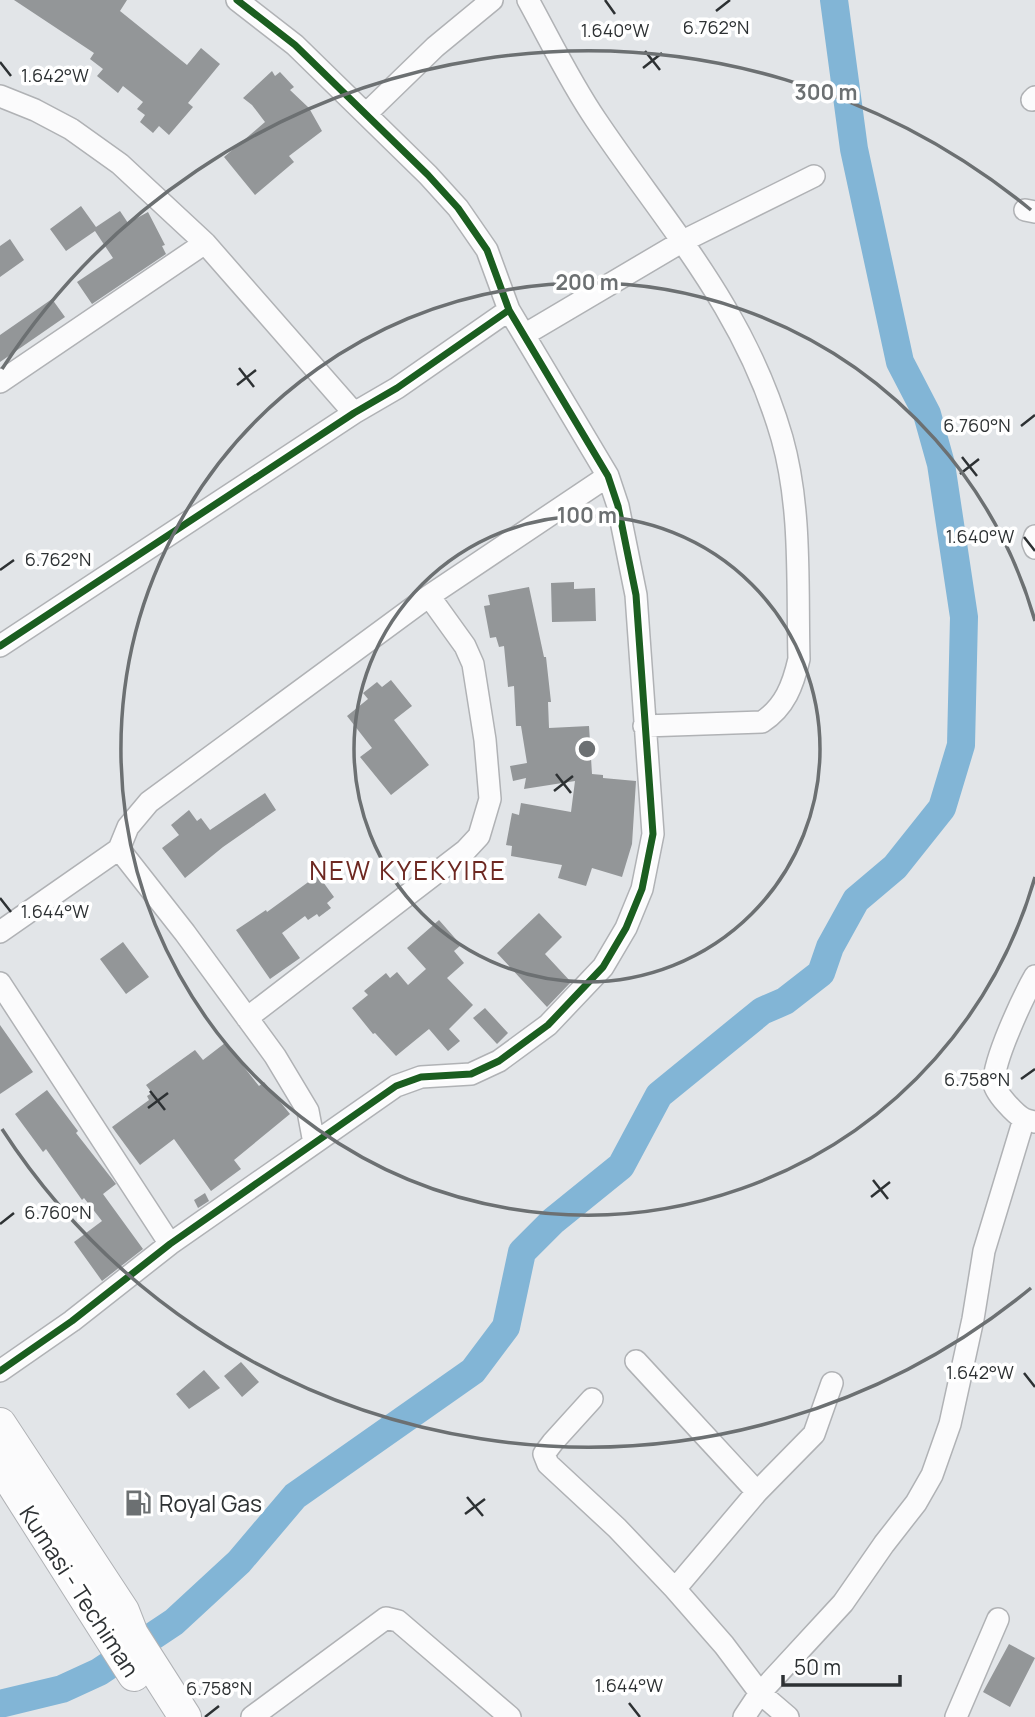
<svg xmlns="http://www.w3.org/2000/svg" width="1035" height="1717" viewBox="0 0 1035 1717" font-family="Manrope,sans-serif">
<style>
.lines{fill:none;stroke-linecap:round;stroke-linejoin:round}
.river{stroke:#82b5d6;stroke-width:28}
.building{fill:#939698}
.minor-casing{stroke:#b0b2b5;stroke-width:24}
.highway-casing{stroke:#b0b2b5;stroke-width:34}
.minor{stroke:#fbfbfc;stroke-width:21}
.highway{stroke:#fbfbfc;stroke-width:32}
.cycleway-casing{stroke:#fff;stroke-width:11}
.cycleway{stroke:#1b5e20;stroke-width:7}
.ticks{fill:none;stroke:#2d3133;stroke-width:2.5}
.ring{fill:none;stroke:#6c7072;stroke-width:3.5}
.labels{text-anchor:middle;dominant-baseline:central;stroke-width:7;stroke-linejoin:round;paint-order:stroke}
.poi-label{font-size:23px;fill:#2d3133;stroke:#fff;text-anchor:start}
.street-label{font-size:23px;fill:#2d3133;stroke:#fff}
.quarter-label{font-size:26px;letter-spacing:2px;fill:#6e2922;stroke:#fff}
.ticks-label{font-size:18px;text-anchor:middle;fill:#2d3133;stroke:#fff;stroke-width:7;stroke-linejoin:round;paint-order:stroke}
.centre{fill:#6c7072;stroke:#fff;stroke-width:3.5}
.ring-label{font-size:21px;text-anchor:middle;font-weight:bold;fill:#6c7072;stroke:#fff;stroke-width:7;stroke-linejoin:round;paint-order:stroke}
</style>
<rect width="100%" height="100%" fill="#e2e5e8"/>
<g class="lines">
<path class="river" d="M0 1704 62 1689 99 1672 174 1622 239 1562 295 1496 473 1371 506 1327 522 1252 553 1221 621 1166 659 1095 762 1011 785 1001 821 973 830 947 856 900 895 867 942 808 961 745 964 617 941 464 927 414 900 362 854 149 834 0"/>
</g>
<path class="building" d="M14 0H127L120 11 187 65 201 48 220 64 188 103 193 107 169 135 159 126 153 133 140 122 145 115 137 109 143 102 123 86 118 93 97 76 103 69 90 59 94 53Z
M272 71 275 76 280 72 294 87 290 90 309 108 322 131 289 156 294 162 255 195 224 157 265 122 252 105 243 98Z
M81 206 96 227 120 211 128 223 148 212 165 245 162 246 166 254 92 304 77 282 113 258 95 231 66 251 50 229Z
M10 239 24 260 0 277V246Z
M52 299 65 317 0 362V335Z
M574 582V589L595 588 596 621 552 622 551 583Z
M529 587 544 657H546L551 702H548L549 728 589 726 592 774 603 775V778L636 781 632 844 622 877 592 868 586 886 558 878 562 865 511 856 512 846 506 845 512 813 519 815 521 803 571 812 575 781 524 789 526 778 513 781 510 766 527 763 521 726H516L514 686 508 687 504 646 499 647 496 637 490 638 484 606 490 605 488 595Z
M391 680 412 706 394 720 429 765 391 795 360 757 372 748 347 716 368 699 363 693 377 682 382 687Z
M265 793 276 810 223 847 185 878 162 848 179 835 171 825 189 810 197 821 201 818 210 830Z
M318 875 334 897 327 903 331 908 319 917 317 914 308 920 305 916 282 933 300 958 270 979 236 930 266 910 267 912Z
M539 913 562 937 545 954 571 982 547 1007 497 953Z
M439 920 461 945 454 951 464 963 447 978 473 1005 449 1029 460 1041 448 1051 429 1029 396 1056 375 1033 373 1034 352 1008 368 995 364 991 386 973 390 978 397 972 408 985 426 969 407 948Z
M123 942 149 977 126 994 100 959Z
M485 1008 508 1033 497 1044 473 1018Z
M0 1025 33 1072 0 1094Z
M225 1043 259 1086 264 1082 290 1114 234 1160 241 1169 211 1191 174 1139 140 1165 112 1127 149 1100 147 1096 152 1093 146 1085 195 1050 203 1060Z
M47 1090 78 1131 76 1133 116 1184 103 1194 143 1249 102 1281 74 1242 102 1221 84 1198 82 1200 46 1149 43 1152 15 1114Z
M205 1193 209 1201 198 1208 194 1200Z
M241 1362 259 1382 242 1397 224 1376Z
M204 1370 220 1388 189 1409 176 1394Z
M1009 1644 1035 1658 1010 1707 983 1692Z"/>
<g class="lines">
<g class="minor-casing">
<path id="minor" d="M528 0C550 40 570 82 596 120 668 227 745 309 782 438 802 509 797 586 799 659 793 685 785 707 762 722L644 726
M0 96 35 110 71 129 120 164 205 243 354 413
M1032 100 1035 97
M366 114 435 47 492 0
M1025 210 1035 212
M524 335 683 241 814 176
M0 382 205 243
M1035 536 1033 543 1035 548
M0 646 354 413 397 388 509 310 487 250 458 208 428 175 295 45 237 0
M119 849 185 933 275 1056 308 1111 314 1143
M0 932 119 849 128 827 149 802 429 596 608 476
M1035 976C1023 997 993 1061 994 1083 994 1092 1016 1115 1024 1119 1028 1121 1031 1121 1035 1122
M0 983 170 1244
M247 1018 466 850 479 836 490 799 485 740 473 664 465 646 429 596
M636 1361 757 1492
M0 1371 72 1321 170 1244 396 1086 421 1077 471 1074 499 1061 548 1025 603 967 626 928 642 889 653 834 636 595 618 506 608 476 509 310
M592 1399 553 1442 544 1454 548 1464 617 1528 675 1589 724 1645 760 1693 788 1717
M675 1589 757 1492 814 1434 832 1383
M252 1717 386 1618 398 1621 510 1717
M744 1717 760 1693 843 1603 884 1544 916 1503 932 1475 950 1424 973 1319 984 1251 1024 1119
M956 1717 998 1619"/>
</g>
<g class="highway-casing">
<path id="highway" d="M0 1424 123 1611 132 1634 185 1717
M0 1464 134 1675"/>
</g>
<use href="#minor" class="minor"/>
<use href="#highway" class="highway"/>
<g class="cycleway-casing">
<path id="cycleway" d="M0 646 354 413 397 388 509 310 487 250 458 208 428 175 295 45 237 0
M0 1371 72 1321 170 1244 396 1086 421 1077 471 1074 499 1061 548 1025 603 967 626 928 642 889 653 834 636 595 618 506 608 476 509 310"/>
</g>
<use href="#cycleway" class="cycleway"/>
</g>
<path class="ticks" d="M605 0 615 14M716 11 730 0M645 51 660 70M0 62 11 76M643 68 662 53M239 368 254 387M237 385 256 370M1021 426 1035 415M962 457 977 476M960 474 979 459M1024 537 1035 551M0 570 14 560M556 774 571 793M554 791 573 776M0 898 11 912M1021 1079 1035 1069M150 1091 165 1110M148 1108 168 1093M873 1180 888 1199M871 1197 890 1182M0 1224 14 1213M1024 1373 1035 1387M467 1497 483 1516M465 1514 485 1499M629 1703 640 1717M205 1717 219 1706"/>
<g class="ring">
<circle cx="587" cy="749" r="233"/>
<path d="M1035 877A466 466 0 1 1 1035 621"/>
<path d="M1031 1288A698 698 0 0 1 2 1129M2 369A698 698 0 0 1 1031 210"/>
</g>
<defs>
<g id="fuel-bare" transform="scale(2.1)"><path d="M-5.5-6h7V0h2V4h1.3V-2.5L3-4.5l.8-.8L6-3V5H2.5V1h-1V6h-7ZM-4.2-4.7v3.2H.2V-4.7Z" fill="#6c7072" stroke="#fff" stroke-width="2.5" paint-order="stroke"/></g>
</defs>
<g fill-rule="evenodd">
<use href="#fuel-bare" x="138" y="1503"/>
</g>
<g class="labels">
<g class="poi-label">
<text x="159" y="1503">Royal Gas</text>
</g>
<g class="street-label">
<text transform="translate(80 1591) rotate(57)">Kumasi - Techiman</text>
</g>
<g class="quarter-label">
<text x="408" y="870">NEW KYEKYIRE</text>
</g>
</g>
<g class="ticks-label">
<text x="716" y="34">6.762°N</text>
<text x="615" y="37">1.640°W</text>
<text x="55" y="82">1.642°W</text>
<text x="977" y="432">6.760°N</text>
<text x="980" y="543">1.640°W</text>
<text x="58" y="566">6.762°N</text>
<text x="55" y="918">1.644°W</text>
<text x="977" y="1086">6.758°N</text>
<text x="58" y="1219">6.760°N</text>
<text x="980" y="1379">1.642°W</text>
<text x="629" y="1692">1.644°W</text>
<text x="219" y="1695">6.758°N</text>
</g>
<circle cx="587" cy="749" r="10" class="centre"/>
<g class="ring-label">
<text x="826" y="100">300 m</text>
<text x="587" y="290">200 m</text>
<text x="587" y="523">100 m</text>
</g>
<path d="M783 1675v10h117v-10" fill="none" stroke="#2d3133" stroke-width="3.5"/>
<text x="794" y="1675" font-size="21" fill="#2d3133" stroke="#ffffff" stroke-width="5" paint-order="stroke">50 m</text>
</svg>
